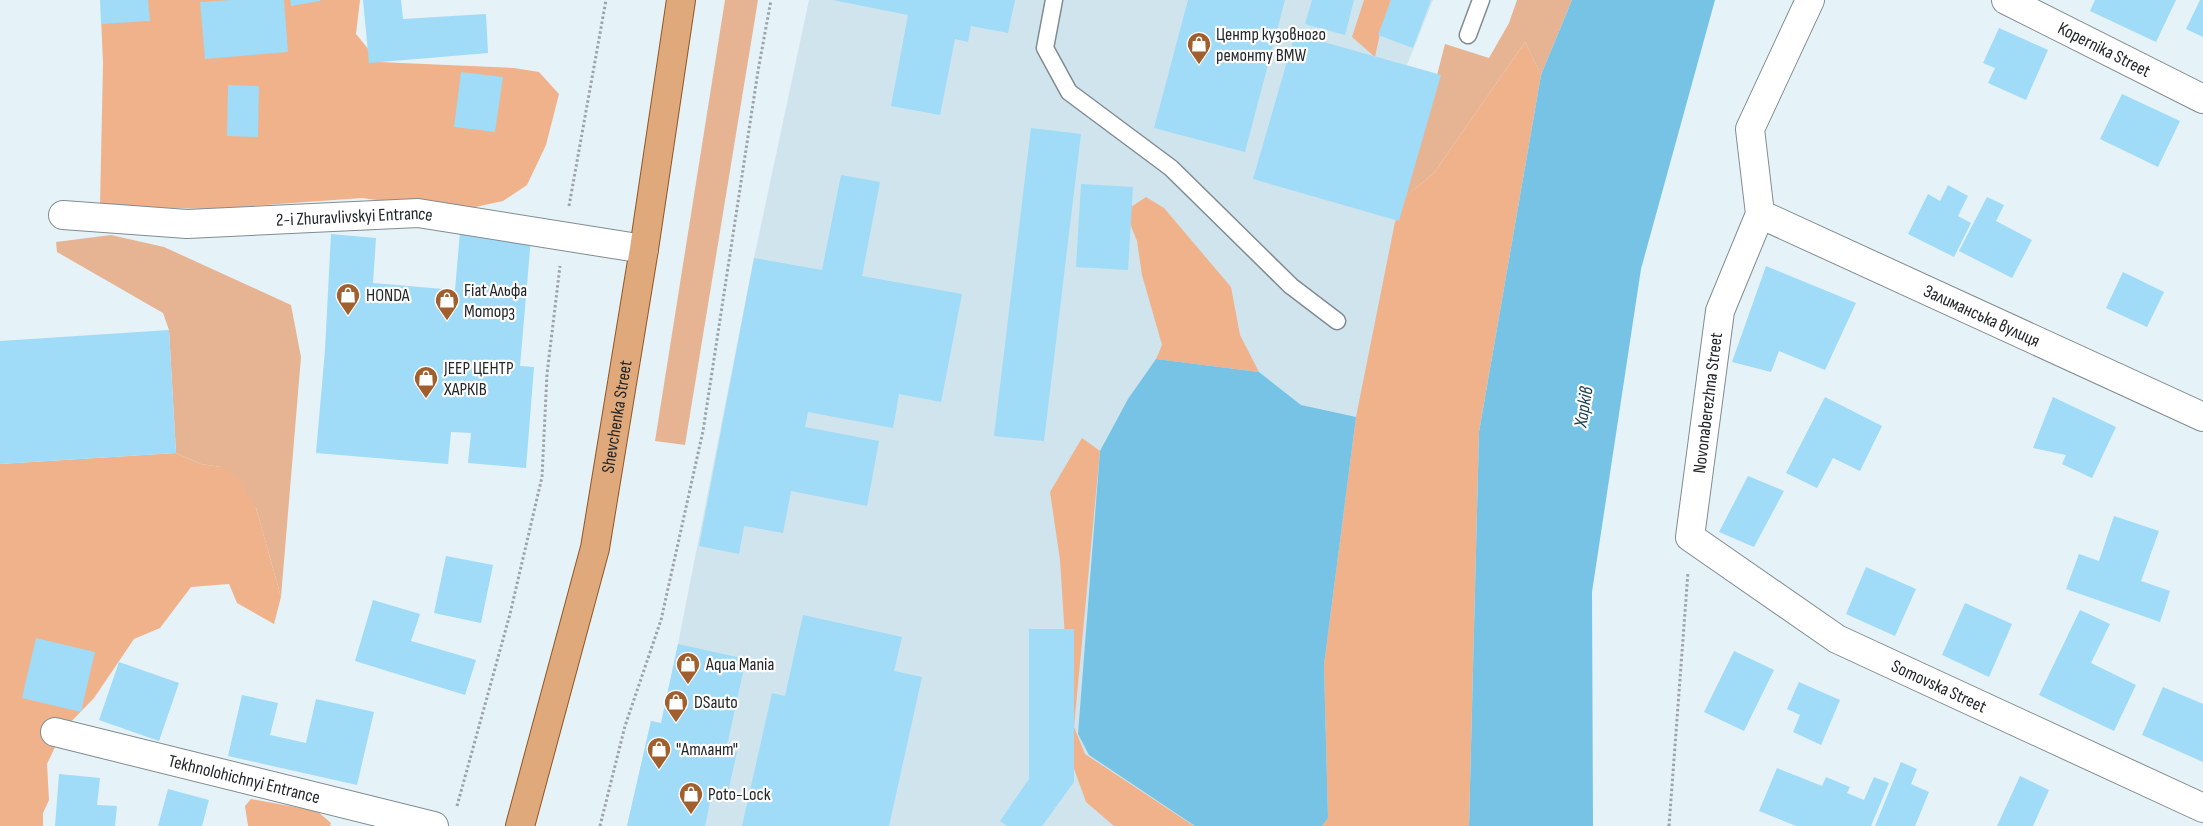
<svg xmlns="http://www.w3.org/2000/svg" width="2203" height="826" viewBox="0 0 2203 826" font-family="'Sofia Sans Condensed',sans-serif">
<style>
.built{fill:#d0e4ee}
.green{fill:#e6b493}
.forest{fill:#f0b28a}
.water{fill:#77c3e6}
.building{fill:#a0dbf7}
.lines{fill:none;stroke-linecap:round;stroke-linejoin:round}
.lane-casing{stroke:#808c91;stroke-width:19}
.street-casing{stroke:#808c91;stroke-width:30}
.primary-casing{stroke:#915625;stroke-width:30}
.path{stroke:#9ba5a9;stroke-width:3;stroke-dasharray:2.5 2.5;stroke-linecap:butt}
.lane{stroke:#fff;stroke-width:16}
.street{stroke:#fff;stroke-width:28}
.primary{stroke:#e0a97b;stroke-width:28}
.labels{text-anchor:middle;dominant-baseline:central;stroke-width:4.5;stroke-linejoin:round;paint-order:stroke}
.poi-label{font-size:18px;fill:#23272a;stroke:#fff;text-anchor:start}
.street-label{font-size:18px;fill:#23272a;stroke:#fff}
.water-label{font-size:19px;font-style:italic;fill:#1e4150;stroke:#fff}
</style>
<rect width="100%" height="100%" fill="#e5f2f8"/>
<path class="built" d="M809 0H1433L1407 65 1441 75 1356 417 1355 826H627L651 721 661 723 678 644 754 258Z"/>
<path class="green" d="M725 0H758L685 445 655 441Z
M1517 0H1572L1541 75 1525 42 1434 173 1406 196 1445 44 1489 58 1509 23Z
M111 235 164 247 291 305 301 357 281 597 256 508 221 467 201 464 176 453 169 330 163 313 57 252 56 242Z"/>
<path class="forest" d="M114 0H360L356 34 379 62 514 68 539 72 559 94 546 145 527 185 503 201 457 211 362 198 211 209 100 206 103 63 101 18Z
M1364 0H1391L1381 29 1375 57 1352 37Z
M1525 42 1541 75 1479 432 1469 826H1322L1328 818 1324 665 1356 417 1395 222 1406 196 1434 173Z
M1146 197 1164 208 1231 287 1240 335 1259 372 1156 359 1162 345 1142 275 1137 241 1125 211Z
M1082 438 1100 451 1074 727 1085 754 1194 826H1114L1086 802 1068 752 1065 638 1060 560 1050 492Z
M176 453 201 464 221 467 240 480 256 508 281 597 274 624 237 603 229 584 191 587 160 628 134 639 94 698 63 730 47 764 49 800 43 813V826H0V464Z
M251 799 317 811 331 823 330 826H248L245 806Z"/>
<path class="water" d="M1572 0H1715L1641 269 1592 592 1593 826H1469L1479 432 1541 75Z
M1156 359 1259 372 1301 405 1356 417 1324 665 1328 818 1322 826H1195L1089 755 1078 734 1100 451 1128 399Z"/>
<path class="building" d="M100 0H148L150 21 101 24Z
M232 0H284L288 52 205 59 200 2Z
M290 0H320V1L291 6Z
M363 0H401L403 19 486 14 488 53 369 63Z
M833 0H1015L1008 33 971 26 968 42 955 39 940 115 891 106 908 15Z
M1188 0H1285L1245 152 1154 128Z
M1312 0H1354L1345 35 1305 24Z
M1391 0H1431L1413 48 1378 35Z
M2095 0H2176L2156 42 2090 11Z
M2200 0H2203V37L2186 29Z
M1999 28 2048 50 2026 100 1988 83 1995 68 1983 63Z
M1295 34 1441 75 1399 221 1253 179Z
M461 72 503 77 495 132 454 127Z
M228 85 259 86 258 137 227 136Z
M2122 94 2180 121 2158 167 2100 139Z
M1031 128 1081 134 1044 441 994 436Z
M841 175 880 182 862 276 962 294 941 402 899 394 893 428 808 412 805 427 879 441 867 506 791 491 783 533 744 526 739 554 699 546 754 258 822 270Z
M1081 184 1133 187 1128 270 1076 267Z
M1948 185 1968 196 1958 216 1971 223 1954 257 1908 234 1928 194 1940 201Z
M1987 197 2004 205 1996 221 2032 240 2012 278 1959 251Z
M460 232 531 238 520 366 534 367 526 468 468 463 471 433 451 432 448 464 316 453 325 350 331 234 376 238 373 283 455 290Z
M1766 266 1856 303 1825 370 1779 351 1771 372 1732 362Z
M2123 272 2164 292 2147 327 2106 308Z
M169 330 176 453 0 464V341Z
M1825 397 1882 426 1860 471 1833 458 1817 488 1786 473Z
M2053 397 2116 427 2092 478 2062 464 2066 455 2033 448Z
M1748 476 1784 491 1754 547 1719 532Z
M2114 516 2159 531 2141 581 2170 591 2160 622 2066 589 2079 554 2099 561Z
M446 556 493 565 481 623 434 613Z
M1866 567 1916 589 1895 636 1846 614Z
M373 600 420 614 411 641 476 660 465 695 355 661Z
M1965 603 2012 624 1989 677 1942 655Z
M2080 610 2110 624 2091 663 2136 685 2114 731 2039 695Z
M803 615 902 637 894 671 922 677 889 826H742L772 693 785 696Z
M1029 629H1074V782L1042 826H1007L1000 821 1029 779Z
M36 638 95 652 81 712 22 698Z
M678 644 746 659 726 750 737 752 726 801 711 798 705 826H627L651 721 661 723Z
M1734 651 1774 670 1744 731 1704 712Z
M119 662 179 683 159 741 99 720Z
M1799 682 1840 700 1821 745 1793 732 1800 715 1787 709Z
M2163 687 2203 704V762L2142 735Z
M242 695 278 703 270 735 306 743 316 699 374 712 357 785 228 756Z
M1901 762 1917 769 1911 784 1929 792 1915 826H1875Z
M1777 768 1822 786 1826 777 1850 787 1847 793 1864 800 1874 777 1889 783 1871 826H1796L1759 811Z
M59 774 100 778 97 805 117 806 115 826H55Z
M2020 776 2049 790 2033 826H1997Z
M168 789 209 800 202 826H158Z"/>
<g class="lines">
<g class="lane-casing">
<path id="lane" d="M1054 0 1045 48 1069 92 1171 168 1291 286 1337 321
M1468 35 1481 0"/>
</g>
<g class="street-casing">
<g id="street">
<path id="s1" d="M1810 0 1750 129 1760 214 1720 311 1690 537 1837 639 2203 808"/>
<path id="s2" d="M2006 0 2203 99"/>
<path id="s3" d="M1760 214 2203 417"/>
<path id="s4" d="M63 215 187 224 418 213 644 249"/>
<path id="s5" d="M55 732 434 826"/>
</g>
</g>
<g class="primary-casing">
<g id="primary">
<path id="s6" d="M520 826 595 548 644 249 681 0"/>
</g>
</g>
<path class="path" d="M569 206 606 0
M457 806 510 614 542 477 547 374 560 266
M600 826 625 726 661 620 703 431 758 71 771 0
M1669 826 1688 572"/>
<use href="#lane" class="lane"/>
<use href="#street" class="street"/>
<use href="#primary" class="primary"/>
</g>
<defs>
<g id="shop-pin" transform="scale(1.25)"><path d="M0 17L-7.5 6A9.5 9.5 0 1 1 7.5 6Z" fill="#a25f2e" stroke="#fff"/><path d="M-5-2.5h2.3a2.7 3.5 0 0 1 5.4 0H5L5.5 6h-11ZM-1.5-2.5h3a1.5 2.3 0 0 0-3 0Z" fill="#fff"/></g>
</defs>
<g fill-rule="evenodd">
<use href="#shop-pin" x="1199" y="44"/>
<use href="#shop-pin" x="348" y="295"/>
<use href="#shop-pin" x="447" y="300"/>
<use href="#shop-pin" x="426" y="378"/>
<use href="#shop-pin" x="688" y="664"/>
<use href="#shop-pin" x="676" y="702"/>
<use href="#shop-pin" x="659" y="749"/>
<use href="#shop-pin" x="691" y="794"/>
</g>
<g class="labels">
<g class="poi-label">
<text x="1216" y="34">Центр кузовного<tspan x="1216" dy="21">ремонту BMW</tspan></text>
<text x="464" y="290">Fiat Альфа<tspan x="464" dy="21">Моторз</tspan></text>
<text x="366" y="295">HONDA</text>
<text x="444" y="368">JEEP ЦЕНТР<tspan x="444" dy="21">ХАРКІВ</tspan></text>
<text x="706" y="664">Aqua Mania</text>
<text x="694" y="702">DSauto</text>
<text x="676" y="749">"Атлант"</text>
<text x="708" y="794">Poto-Lock</text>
</g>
<g class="street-label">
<text stroke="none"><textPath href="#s2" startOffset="110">Kopernika Street</textPath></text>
<text stroke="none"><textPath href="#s4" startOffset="292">2-i Zhuravlivskyi Entrance</textPath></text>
<text stroke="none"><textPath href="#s3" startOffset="244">Залиманська вулиця</textPath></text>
<text transform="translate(1708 403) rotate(-83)">Novonaberezhna Street</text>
<text stroke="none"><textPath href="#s6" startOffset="421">Shevchenka Street</textPath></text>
<text stroke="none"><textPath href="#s1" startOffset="852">Somovska Street</textPath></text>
<text stroke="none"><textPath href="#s5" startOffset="195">Tekhnolohichnyi Entrance</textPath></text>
</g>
<g class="water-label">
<text transform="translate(1584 407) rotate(-81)">Харків</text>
</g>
</g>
</svg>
